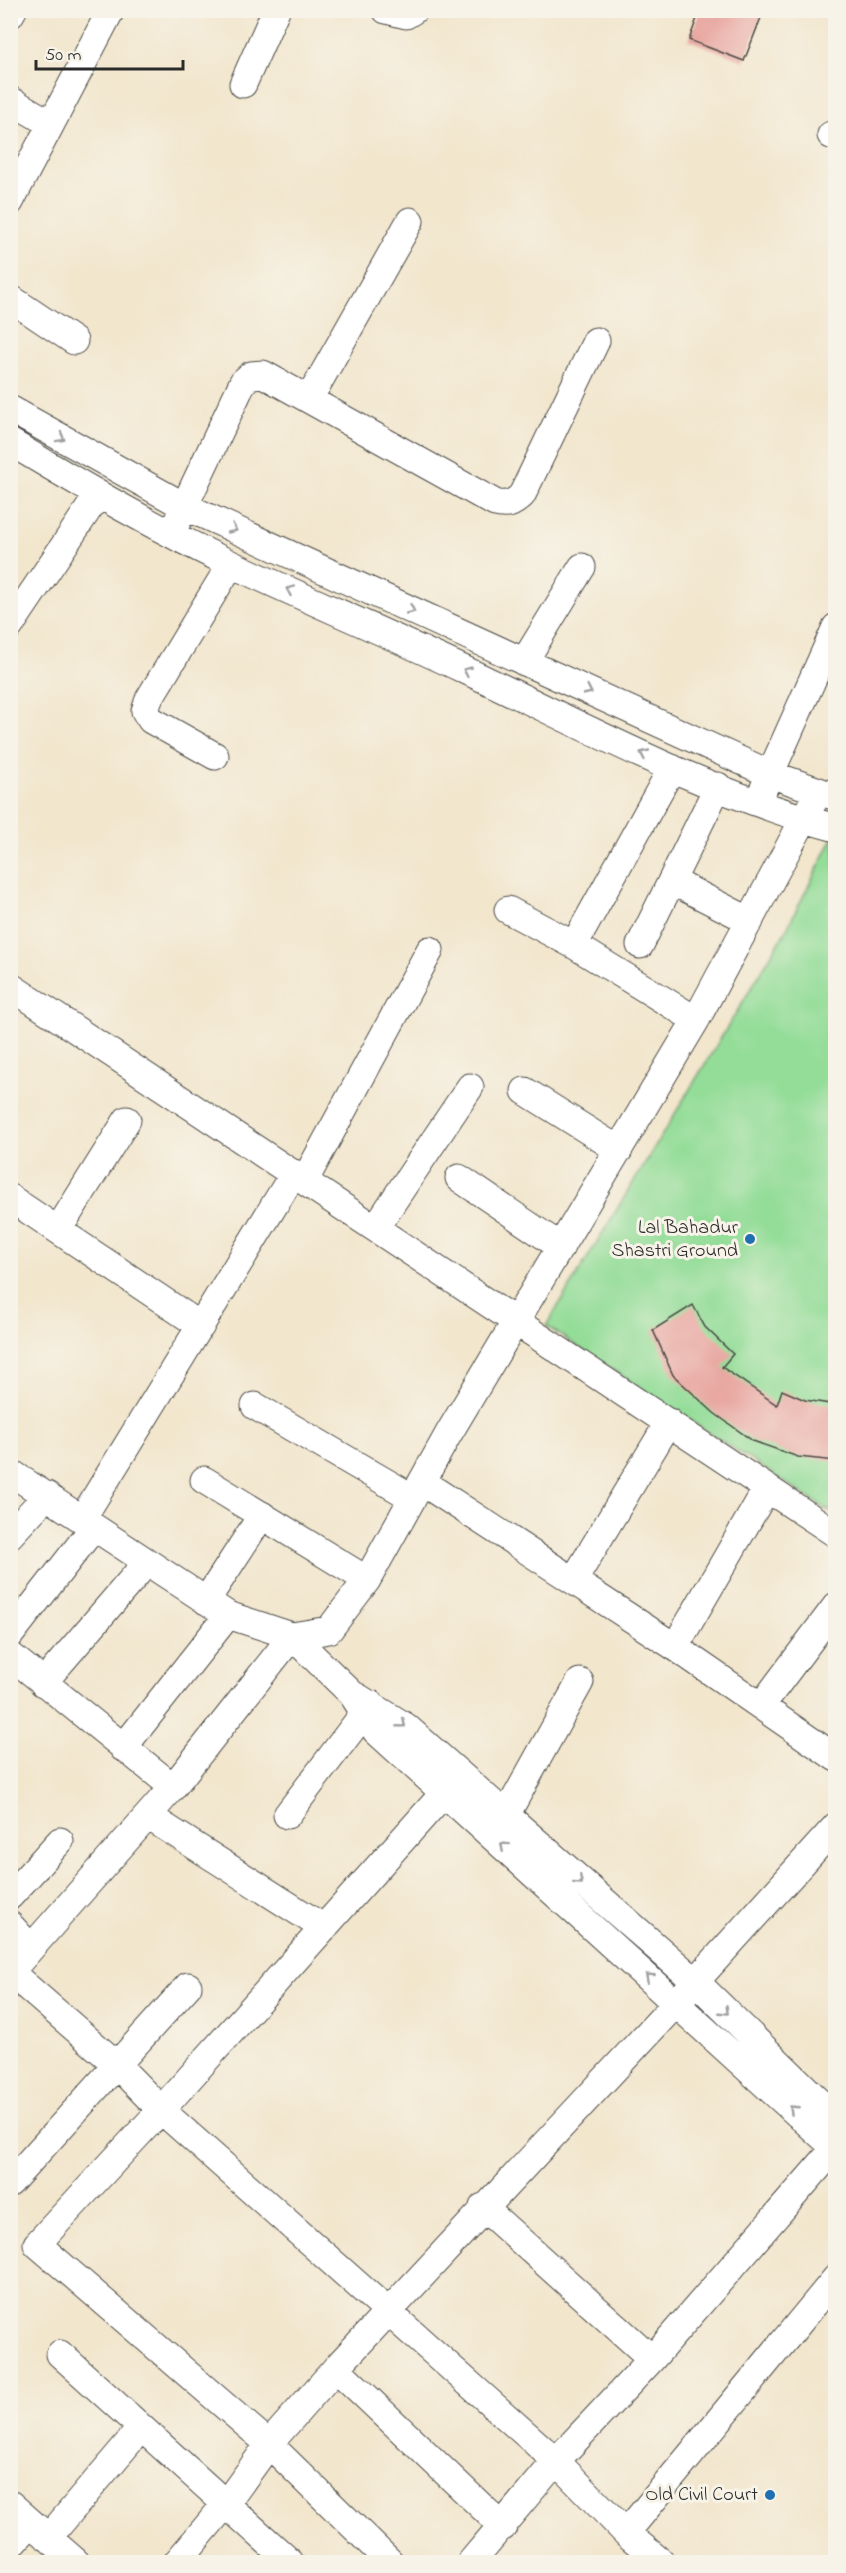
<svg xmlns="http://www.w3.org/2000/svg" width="846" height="2573" viewBox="0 0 846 2573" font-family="'Indie Flower',sans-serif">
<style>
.green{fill:#94dd99;stroke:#608462;stroke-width:1.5}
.building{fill:#e8a7a1}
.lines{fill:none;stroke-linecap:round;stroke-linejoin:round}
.minor-casing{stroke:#494743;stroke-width:29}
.minor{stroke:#fff;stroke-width:27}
.oneway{stroke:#a0a0a0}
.poi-dot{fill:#1f6fb2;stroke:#f7f3e8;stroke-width:2}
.labels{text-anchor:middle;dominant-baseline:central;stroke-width:6;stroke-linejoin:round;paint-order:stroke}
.poi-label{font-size:20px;fill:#2b2b2b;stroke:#f7f3e8;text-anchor:end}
</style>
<rect width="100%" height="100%" fill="#f7f3e8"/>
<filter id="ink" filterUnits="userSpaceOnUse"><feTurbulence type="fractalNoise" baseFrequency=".0167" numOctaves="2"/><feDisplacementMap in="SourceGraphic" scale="12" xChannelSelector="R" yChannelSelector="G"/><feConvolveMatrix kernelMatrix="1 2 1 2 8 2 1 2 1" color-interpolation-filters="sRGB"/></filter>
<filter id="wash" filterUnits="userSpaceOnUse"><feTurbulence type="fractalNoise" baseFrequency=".008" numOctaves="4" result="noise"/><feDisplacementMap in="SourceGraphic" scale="24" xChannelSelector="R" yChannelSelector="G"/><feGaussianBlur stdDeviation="1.35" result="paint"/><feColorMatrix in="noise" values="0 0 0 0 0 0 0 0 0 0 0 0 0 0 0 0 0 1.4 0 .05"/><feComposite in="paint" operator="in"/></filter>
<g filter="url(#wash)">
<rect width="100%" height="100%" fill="#f2e6cd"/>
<path class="green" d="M835 834V1515L546 1326 784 934Z"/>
<g id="blocks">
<path class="building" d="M700 10H764L744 61 689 40Z
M693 1305 705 1327 733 1354 722 1367 777 1405 782 1390 805 1400 836 1405V1461L798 1457 753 1441 714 1413 673 1375 653 1330Z"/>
</g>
</g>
<g filter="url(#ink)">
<use href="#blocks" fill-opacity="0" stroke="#494743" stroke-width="1.5"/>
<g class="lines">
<g class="minor-casing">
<path id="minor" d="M386 10 406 15 414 10
M10 15 13 10
M243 84 276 10
M10 100 51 124
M831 135 836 137
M10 202 111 10
M10 298 74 341
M309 399 410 221
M10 409 184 506 770 774 836 797
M10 442C83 486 155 528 231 564 309 600 388 634 465 670 586 727 706 793 836 828
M177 522 243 382 251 375 263 374 495 503C507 506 513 504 522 495L596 341
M10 626 98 495
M524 662 582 567
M215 756 151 720 145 711 149 699 231 564
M763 790 836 627
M672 881 750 921
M508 910 574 945 696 1020
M574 945 672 768
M640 945 718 786
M10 986 836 1534
M525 1091 619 1150
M459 1178 561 1247
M305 1180 430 950
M10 1198 201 1326
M376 1227 470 1087
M58 1230 127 1120
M255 1406 413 1498
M10 1472 228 1615 292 1636 352 1694 376 1731 836 2149
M204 1480 367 1580
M422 1482 675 1647 836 1758
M82 1519 294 1173
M10 1535 47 1495
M574 1580 669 1422
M206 1601 262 1515
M10 1635 94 1527
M675 1647 767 1488
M10 1655 173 1787
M43 1683 147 1562
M356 1696 405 1726 695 1981 836 2118
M761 1706 836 1606
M123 1748 228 1615
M287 1815 371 1704
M148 1816 324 1928
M505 1817 580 1682
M10 1896 60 1841
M10 1925 30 1947
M10 2183 188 1986
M483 2207 652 2359
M60 2354 290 2562
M336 2368 503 2527
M10 2504 76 2562
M626 2533 836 2278
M48 2538 141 2428
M10 2546 31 2523
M177 2562 225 2505 269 2444 336 2368 677 2002 836 1826
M390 2562 269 2444 37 2244 161 2110 445 1792
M471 2562 556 2461 652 2359 835 2148
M661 2562 626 2533 556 2461 161 2110 116 2064 10 1972 173 1787 292 1636 329 1630 367 1580 449 1433 696 1020 819 791"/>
</g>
<use href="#minor" class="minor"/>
</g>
<defs><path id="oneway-chevron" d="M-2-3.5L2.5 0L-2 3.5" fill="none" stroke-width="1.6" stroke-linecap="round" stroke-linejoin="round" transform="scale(1.5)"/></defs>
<g class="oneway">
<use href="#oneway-chevron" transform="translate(61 438) rotate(29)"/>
<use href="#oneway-chevron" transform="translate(233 529) rotate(25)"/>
<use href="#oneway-chevron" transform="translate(290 590) rotate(-156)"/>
<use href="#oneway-chevron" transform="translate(411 610) rotate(25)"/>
<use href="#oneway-chevron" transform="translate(467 671) rotate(-155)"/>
<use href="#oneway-chevron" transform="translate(588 691) rotate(25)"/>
<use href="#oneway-chevron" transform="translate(644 754) rotate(-155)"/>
<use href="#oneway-chevron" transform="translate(402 1724) rotate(39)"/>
<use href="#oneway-chevron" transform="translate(504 1846) rotate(-138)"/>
<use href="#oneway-chevron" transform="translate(579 1881) rotate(41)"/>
<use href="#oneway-chevron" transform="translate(649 1977) rotate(-138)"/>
<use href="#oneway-chevron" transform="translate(725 2011) rotate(44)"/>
<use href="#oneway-chevron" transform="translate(793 2109) rotate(-137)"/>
</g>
</g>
<g class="poi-dot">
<circle cx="750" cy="1239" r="6"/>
<circle cx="770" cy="2495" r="6"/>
</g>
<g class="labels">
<g class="poi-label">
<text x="738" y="1228">Lal Bahadur<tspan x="738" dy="23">Shastri Ground</tspan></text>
<text x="758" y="2495">Old Civil Court</text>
</g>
</g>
<rect width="846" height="2573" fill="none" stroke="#f7f3e8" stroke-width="36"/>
<path d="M36 60v9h147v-9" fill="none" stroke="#2b2b2b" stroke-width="3"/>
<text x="45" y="60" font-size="18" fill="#2b2b2b" stroke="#f7f3e8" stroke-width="4.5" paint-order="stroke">50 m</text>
</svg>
